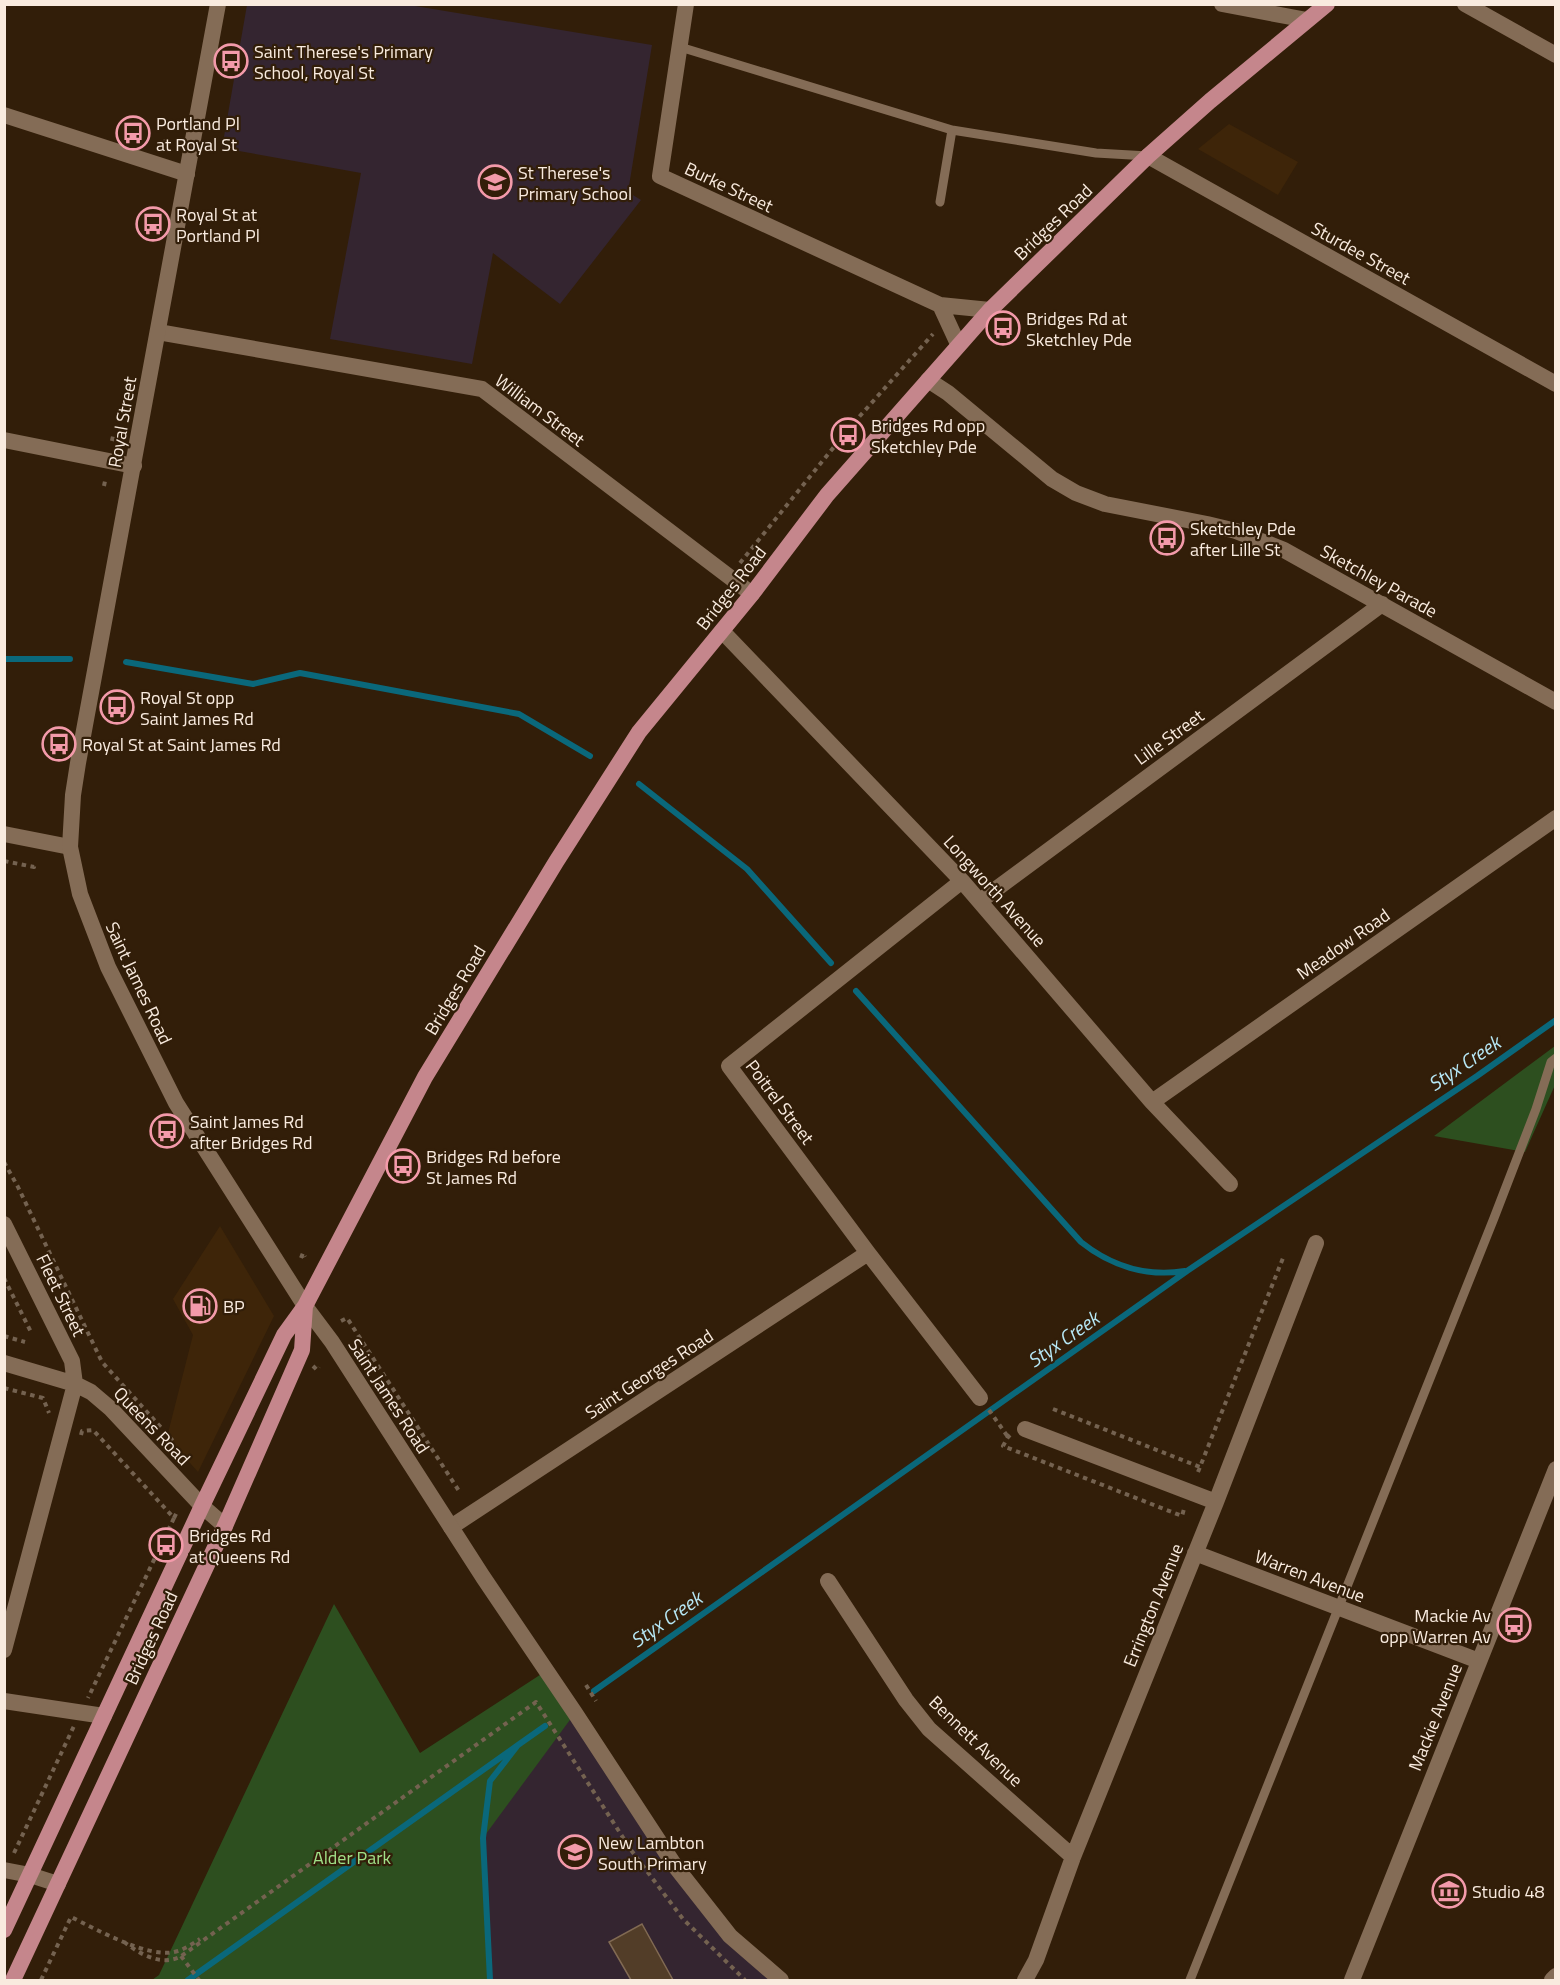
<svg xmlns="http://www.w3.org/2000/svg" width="1560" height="1985" viewBox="0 0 1560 1985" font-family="'Titillium Web',sans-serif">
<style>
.built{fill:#3e2509}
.education{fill:#342530}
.green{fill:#2d4f1f}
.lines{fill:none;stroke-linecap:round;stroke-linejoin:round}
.stream{stroke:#0a687b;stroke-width:6}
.building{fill:#523d28;stroke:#816a53;stroke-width:1.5}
.path{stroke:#746250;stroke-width:4;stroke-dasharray:4.5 4.5;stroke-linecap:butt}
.service{stroke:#846c56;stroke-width:9}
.minor{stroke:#846c56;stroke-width:16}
.secondary{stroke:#846c56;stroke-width:16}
.primary{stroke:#c5868c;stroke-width:16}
.labels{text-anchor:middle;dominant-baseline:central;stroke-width:4.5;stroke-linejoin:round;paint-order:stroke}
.poi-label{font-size:18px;fill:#f9ebdf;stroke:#321e09;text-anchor:start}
.street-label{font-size:18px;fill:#f9ebdf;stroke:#321e09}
.park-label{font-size:18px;fill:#a1e088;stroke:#321e09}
.water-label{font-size:20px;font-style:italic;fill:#b7e8f6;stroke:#321e09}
</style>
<rect width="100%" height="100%" fill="#321e09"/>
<path class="built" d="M1229 124 1298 162 1278 195 1198 149Z
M220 1226 274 1316 198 1472 167 1437 193 1335 173 1299Z"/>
<path class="education" d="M247 5H409L652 45 628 192 641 200 560 304 493 253 472 364 330 339 361 173 222 148Z
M575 1713 675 1866 781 1980H490L483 1838 490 1781Z"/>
<path class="green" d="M1555 1046V1085L1525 1152 1434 1136Z
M334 1604 420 1753 546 1671 575 1713 483 1838 490 1980H152L159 1975Z"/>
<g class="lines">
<path class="stream" d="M4 659H70
M126 662 253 684 300 673 519 714 590 756
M639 784 747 869 831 963
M856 991 1081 1242C1111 1266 1147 1277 1185 1271
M594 1691 1187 1271 1477 1076 1556 1020
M188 1980 518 1745
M490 1980 483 1838 490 1781 518 1745 545 1726"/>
</g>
<path class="building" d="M642 1924 673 1980H631L609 1942Z"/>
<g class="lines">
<path class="path" d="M165 144 166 138
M112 441 113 436
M104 486 105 481
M740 563 851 426 933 334
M4 861 34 867 35 862
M4 1162 18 1187 102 1362 174 1442
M301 1258 303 1253 305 1257
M4 1278 31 1332
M341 1321 347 1318 459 1491
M4 1336 25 1342
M313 1366 317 1370 319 1367
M4 1388 43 1398 49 1413
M1053 1409 1200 1467
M989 1410 1008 1437
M81 1435 82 1431 93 1430 174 1518 88 1698
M1010 1435 1008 1437 1003 1446 1182 1516 1184 1509
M1198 1472 1283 1258
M174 1518 177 1512
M586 1685 596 1701
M14 1853 74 1726
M124 1942C140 1954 160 1966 180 1957L536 1702 631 1850 683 1919 745 1980
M181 1956 199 1980
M41 1980 71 1917C96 1929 147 1958 174 1952 184 1950 192 1944 200 1939"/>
<path class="service" d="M680 47 952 130 1096 153 1148 156
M940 202 952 130
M1190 1980 1494 1218 1536 1109 1551 1062 1556 1058"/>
<path class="minor" d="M686 4 660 176 940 305 990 310
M1222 4 1307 20
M1465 4 1556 55
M4 115 187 174
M1148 156 1556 384
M940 305 958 344
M158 332 482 389 752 594
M928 380 948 393 1052 479 1076 493 1105 504 1207 524 1236 531 1284 550 1556 702
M4 440 134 466
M722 631 962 881 1152 1102 1230 1184
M4 834 70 847
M962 881 729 1066 868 1253 980 1398
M980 901 1382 604
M1152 1102 1556 818
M4 1224 72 1361 75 1384 4 1650
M4 1363 75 1384 91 1392 111 1409 202 1506 225 1526
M1025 1429 1216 1502
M451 1527 868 1253
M1195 1553 1479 1661
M828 1581 906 1700 929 1729 1073 1857
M4 1701 104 1716
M4 1870 30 1875 58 1884
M1025 1980 1036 1960 1073 1857 1216 1502 1316 1243
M1352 1980 1556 1469
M1552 1980 1556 1976"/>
<path class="secondary" d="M218 4 78 763 73 795 70 847 80 894 108 967 176 1103 305 1306 332 1342 483 1577 575 1713 675 1866 730 1936 781 1980"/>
<path class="primary" d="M4 1930 202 1506 284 1335 305 1306 425 1077 556 862 639 732 752 594 827 495 990 310 1148 156 1210 101 1327 4
M13 1980 225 1526 302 1350 305 1306"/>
</g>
<defs>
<g id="bus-ring" transform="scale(1.725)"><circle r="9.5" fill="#321e09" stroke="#f39aaa" stroke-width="1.5"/><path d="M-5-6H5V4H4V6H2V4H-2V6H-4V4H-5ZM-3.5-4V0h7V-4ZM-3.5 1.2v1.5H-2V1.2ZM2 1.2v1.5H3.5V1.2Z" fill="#f39aaa"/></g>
<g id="school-ring" transform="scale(1.725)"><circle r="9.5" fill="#321e09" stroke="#f39aaa" stroke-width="1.5"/><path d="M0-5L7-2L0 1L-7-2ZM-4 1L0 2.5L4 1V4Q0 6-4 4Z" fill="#f39aaa"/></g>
<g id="fuel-ring" transform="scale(1.725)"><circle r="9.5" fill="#321e09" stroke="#f39aaa" stroke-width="1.5"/><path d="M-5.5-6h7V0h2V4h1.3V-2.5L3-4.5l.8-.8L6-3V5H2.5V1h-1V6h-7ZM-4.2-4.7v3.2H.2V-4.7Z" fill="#f39aaa"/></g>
<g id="museum-ring" transform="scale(1.725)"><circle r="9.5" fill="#321e09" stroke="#f39aaa" stroke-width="1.5"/><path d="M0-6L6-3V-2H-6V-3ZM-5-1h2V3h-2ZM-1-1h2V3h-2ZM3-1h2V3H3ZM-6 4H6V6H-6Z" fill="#f39aaa"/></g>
</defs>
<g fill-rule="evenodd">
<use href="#bus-ring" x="231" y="61"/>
<use href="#bus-ring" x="133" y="133"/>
<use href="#school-ring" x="495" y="182"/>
<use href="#bus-ring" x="153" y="224"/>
<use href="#bus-ring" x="1003" y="328"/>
<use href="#bus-ring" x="848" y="435"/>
<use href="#bus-ring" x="1167" y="538"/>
<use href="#bus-ring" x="117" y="707"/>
<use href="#bus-ring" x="59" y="744"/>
<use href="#bus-ring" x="167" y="1131"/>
<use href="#bus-ring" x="403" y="1166"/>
<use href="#fuel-ring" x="200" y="1306"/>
<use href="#bus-ring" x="166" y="1545"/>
<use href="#bus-ring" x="1514" y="1625"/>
<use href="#school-ring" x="575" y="1852"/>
<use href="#museum-ring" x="1449" y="1891"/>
</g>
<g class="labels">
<g class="poi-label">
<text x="254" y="51">Saint Therese's Primary<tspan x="254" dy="21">School, Royal St</tspan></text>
<text x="156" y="123">Portland Pl<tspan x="156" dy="21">at Royal St</tspan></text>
<text x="518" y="172">St Therese's<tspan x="518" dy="21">Primary School</tspan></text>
<text x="176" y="214">Royal St at<tspan x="176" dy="21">Portland Pl</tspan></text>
<text x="1026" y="318">Bridges Rd at<tspan x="1026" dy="21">Sketchley Pde</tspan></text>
<text x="871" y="425">Bridges Rd opp<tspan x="871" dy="21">Sketchley Pde</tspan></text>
<text x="1190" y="528">Sketchley Pde<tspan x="1190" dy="21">after Lille St</tspan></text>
<text x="140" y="697">Royal St opp<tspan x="140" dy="21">Saint James Rd</tspan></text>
<text x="82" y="744">Royal St at Saint James Rd</text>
<text x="190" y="1121">Saint James Rd<tspan x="190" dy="21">after Bridges Rd</tspan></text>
<text x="426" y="1156">Bridges Rd before<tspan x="426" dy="21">St James Rd</tspan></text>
<text x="223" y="1306">BP</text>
<text x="189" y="1535">Bridges Rd<tspan x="189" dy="21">at Queens Rd</tspan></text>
<text x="1491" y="1615" text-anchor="end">Mackie Av<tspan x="1491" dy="21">opp Warren Av</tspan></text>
<text x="598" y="1842">New Lambton<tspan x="598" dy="21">South Primary</tspan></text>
<text x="1472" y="1891">Studio 48</text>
</g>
<g class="street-label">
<text transform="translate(729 187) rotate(25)">Burke Street</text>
<text transform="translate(1053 222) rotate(-44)">Bridges Road</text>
<text transform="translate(1361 253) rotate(29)">Sturdee Street</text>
<text transform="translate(540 410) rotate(37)">William Street</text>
<text transform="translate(122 422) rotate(-80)">Royal Street</text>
<text transform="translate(1379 581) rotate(29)">Sketchley Parade</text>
<text transform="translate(731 588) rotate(-52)">Bridges Road</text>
<text transform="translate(1169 737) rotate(-36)">Lille Street</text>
<text transform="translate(995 891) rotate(48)">Longworth Avenue</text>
<text transform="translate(1343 944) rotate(-35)">Meadow Road</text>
<text transform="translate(139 983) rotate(65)">Saint James Road</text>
<text transform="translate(455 990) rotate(-59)">Bridges Road</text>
<text transform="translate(780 1102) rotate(53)">Poitrel Street</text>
<text transform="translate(61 1295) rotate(64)">Fleet Street</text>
<text transform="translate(649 1374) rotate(-33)">Saint Georges Road</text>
<text transform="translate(389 1396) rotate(57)">Saint James Road</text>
<text transform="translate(152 1426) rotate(46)">Queens Road</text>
<text transform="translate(1310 1576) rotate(21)">Warren Avenue</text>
<text transform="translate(1153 1605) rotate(-68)">Errington Avenue</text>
<text transform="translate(151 1638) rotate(-65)">Bridges Road</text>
<text transform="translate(1435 1717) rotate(-68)">Mackie Avenue</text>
<text transform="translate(976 1741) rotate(44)">Bennett Avenue</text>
</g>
<g class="park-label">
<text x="352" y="1857">Alder Park</text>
</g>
<g class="water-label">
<text transform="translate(1464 1063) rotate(-34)">Styx Creek</text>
<text transform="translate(1063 1339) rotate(-35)">Styx Creek</text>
<text transform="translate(666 1619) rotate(-35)">Styx Creek</text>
</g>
</g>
<rect width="1560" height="1985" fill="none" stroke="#f9ebdf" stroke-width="12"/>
</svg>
